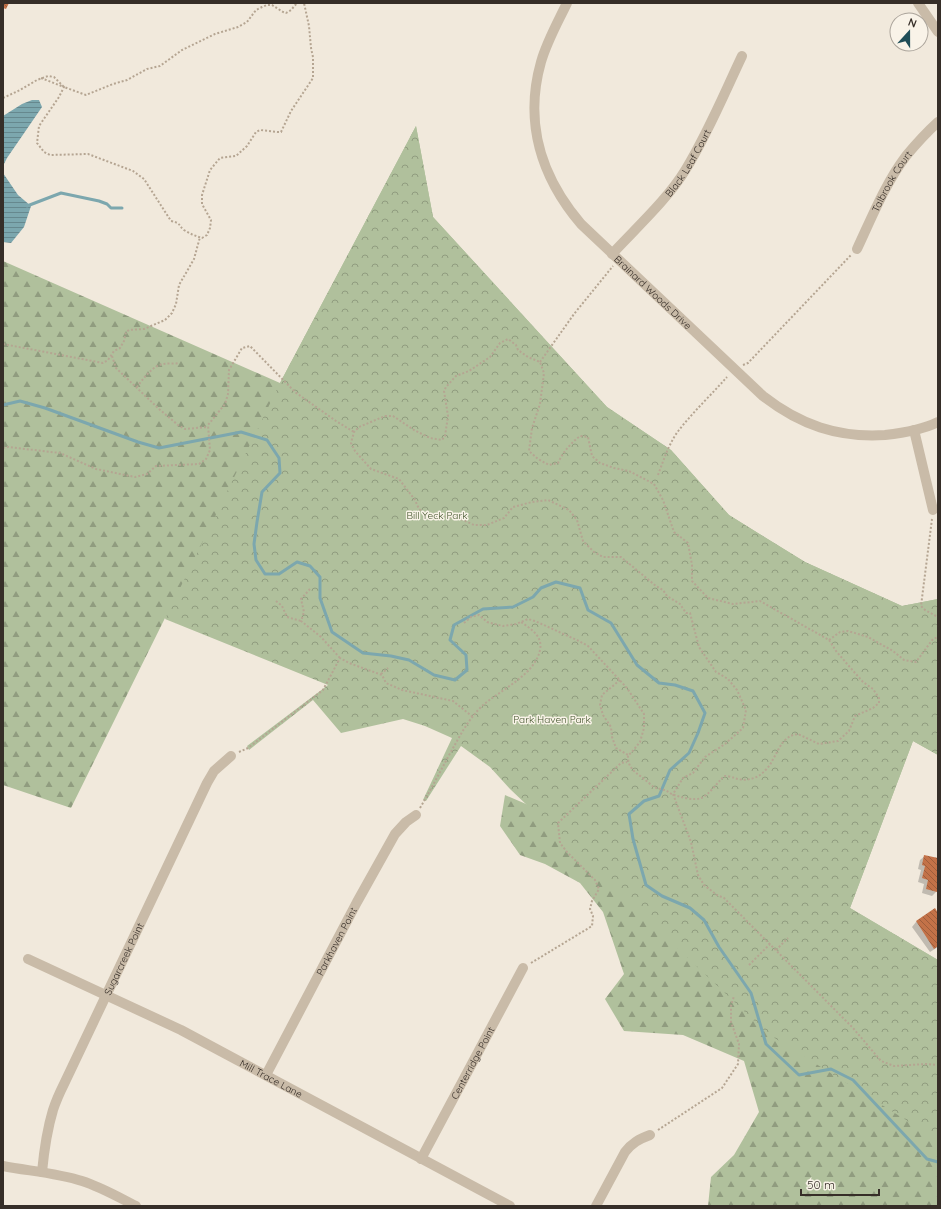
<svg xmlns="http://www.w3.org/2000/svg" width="941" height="1209" viewBox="0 0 941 1209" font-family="Quicksand,sans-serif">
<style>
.forest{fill:url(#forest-firs)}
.park{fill:url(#park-crowns)}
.water{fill:url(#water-rules)}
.shadow{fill:#0003}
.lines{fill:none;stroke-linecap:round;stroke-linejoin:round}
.stream{stroke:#7ca7ae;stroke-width:3}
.building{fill:url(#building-back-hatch)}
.path{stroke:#b5a592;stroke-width:2;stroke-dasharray:2 2;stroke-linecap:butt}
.minor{stroke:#c9bba8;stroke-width:10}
.labels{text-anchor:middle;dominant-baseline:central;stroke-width:3;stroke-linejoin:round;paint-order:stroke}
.street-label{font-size:10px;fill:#362e28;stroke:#f9f3e8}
.park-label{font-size:10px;fill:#42542c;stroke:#f9f3e8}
</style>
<defs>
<pattern id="forest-firs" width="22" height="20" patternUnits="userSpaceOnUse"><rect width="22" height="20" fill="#b0c09c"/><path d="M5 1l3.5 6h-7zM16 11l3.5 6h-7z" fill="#909c7f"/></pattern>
<pattern id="park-crowns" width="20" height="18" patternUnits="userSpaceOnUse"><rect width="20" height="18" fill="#b0c09c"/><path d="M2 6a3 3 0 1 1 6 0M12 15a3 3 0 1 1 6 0" fill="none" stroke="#909c7f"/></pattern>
<pattern id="water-rules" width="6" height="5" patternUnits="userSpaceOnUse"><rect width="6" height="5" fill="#7ca7ae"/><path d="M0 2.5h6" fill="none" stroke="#66888e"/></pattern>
<pattern id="building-back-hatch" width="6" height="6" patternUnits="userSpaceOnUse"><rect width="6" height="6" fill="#c37248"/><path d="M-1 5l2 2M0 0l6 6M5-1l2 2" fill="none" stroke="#9f5e3c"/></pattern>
</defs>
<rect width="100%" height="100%" fill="#f1e9dc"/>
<path class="forest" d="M416 126 433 217 607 407 671 450 729 515 805 562 902 606 938 599V755L913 741 850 908 938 960V1206H708L711 1177 734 1155 759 1112 744 1061 683 1035 624 1031 605 999 624 974 603 912 580 883 545 864 520 855 500 826 505 795 568 822 454 735 165 618 71 808 3 785V261L280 383Z"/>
<path class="park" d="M416 126 433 217 607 407 671 450 729 515 805 562 902 606 938 599V755L913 741 850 908 938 960V1140L768 1034 510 789 490 767 461 746 426 801 423 800 452 738 425 726 403 719 341 733 313 700 249 750 247 746 328 685 165 619 280 383Z"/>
<path class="water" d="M32 100H39L42 107 7 158 3 166V116L22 104Z
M3 173 18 195 31 206 24 227 11 243 3 242Z"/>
<path class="shadow" d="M925 856 938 860V884L936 892 932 896 922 893 924 884 918 882 921 870 918 869 920 860Z
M935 910 938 914V947L930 952 912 927 916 922Z"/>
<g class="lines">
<path class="stream" d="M27 206 61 193 99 201 107 204 111 208H122
M3 405 20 401 45 408 138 442 159 448 241 432 267 440 279 458 280 473 262 492 257 522 254 544 256 560 265 574H279L297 562 310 566 320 577V598L332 632 363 653 391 656 409 660 434 675 455 680 467 670 466 655 450 640 454 625 483 609 513 607 533 597 541 588 556 582 580 588 588 610 611 623 637 665 659 683 675 685 693 691 705 713 698 733 689 753 670 770 659 796 644 801 629 814 633 839 646 885 662 896 690 908 704 920 719 947 751 993 766 1044 799 1075 831 1069 853 1080 927 1159 938 1162"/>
</g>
<path class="building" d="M3 3H9L6 9 3 8Z
M924 855 938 858V888L937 892 926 889 928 880 922 878 925 866 922 865Z
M935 908 938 913V946L934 949 916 921Z"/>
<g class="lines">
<path class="path" d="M41 78 64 87 59 97 39 126 37 143 44 152 50 155 88 154 133 171 144 179 171 221C181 223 178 225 184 230 190 234 196 236 202 238L207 235 210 228 211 220 202 204V195L210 170 220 158 236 156 247 146 256 132 260 130 277 132H281L291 111 313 78V57L311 48 309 26 304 3
M3 98 18 91 37 80 48 76 54 77 64 87 86 95 113 84 127 80 147 69 160 66 182 50 215 34 238 27 247 22 256 10 262 7 267 5H272L283 12 286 13 291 10 297 3
M3 344 103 363 108 360 114 351 120 348 124 341 126 332 129 330 144 329 165 320 172 313 176 304 179 285 194 259 200 237
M112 356 116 368 159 409 178 425 185 429 208 427
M540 362 574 314 613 266
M743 365 748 363 851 255
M137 387C143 379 152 366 163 364 168 363 174 364 179 363
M3 448 8 447 60 453 96 469 135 477 147 474 156 466 199 464 206 459 210 450 208 425 225 404 228 394 229 370 242 348 250 346 295 392 336 421 354 432
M658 475C664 459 669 443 679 430 694 411 712 394 727 377
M932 519 921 606 925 610 938 617
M310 589 301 599 304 612 301 621 321 637 340 658
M276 601 282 606 287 617 301 621
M464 623 471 617 479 615 487 622 503 626 516 624 528 619 535 621 579 641 588 646 627 688 644 714V728L640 742 631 753 628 755C627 771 640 774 650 784 655 789 658 788 664 790 667 790 669 793 672 794 678 797 695 801 701 798 709 796 722 776 725 776 728 776 732 777 734 778 743 781 752 780 760 775 764 772 770 766 772 761 779 750 782 736 798 734L819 744 838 741 849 731 855 716 873 708 879 703V698L873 689 863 682 848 665 836 651 829 640 760 601 733 604 708 598 692 581V565L688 543 674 532 663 500 654 484 629 471 614 468 600 463 592 456 588 437 580 436C571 443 563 452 558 463L549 465 538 459 529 451 532 428 540 404 544 373 540 362 528 357 518 350 516 345 508 339 500 343 490 357 469 371 456 376 446 387 444 391 445 397 448 416 445 436 442 440 430 438 414 430 393 416H385L359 427 354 432 351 443 355 451 371 469 399 479 415 500 419 509 425 514 436 516 459 518 474 525H487L504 518 513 507 532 502 548 500 569 510 577 520 583 541 594 552 603 557H621L656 586 663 590 667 596 680 604 686 613H690L699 647 716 672 728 679 737 690 746 710 743 728 725 744 705 757 693 773 683 778 673 794 691 842 698 875 704 885 717 895 724 898 853 1028 881 1061 894 1066 926 1064 938 1065
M829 640 840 632 848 631 868 637 893 651 904 660 916 662 933 639 938 637
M381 674 388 668
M620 680 602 695 600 705 603 715 611 727 612 737 616 748 628 755
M239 752 248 748 323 690 340 658 349 663 382 675 386 683 402 690 453 701 473 717
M420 808C430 791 439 774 448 757 459 738 466 722 482 706 500 690 535 675 540 650 543 636 531 629 521 622
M776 950 788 938
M531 963 592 926 593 916 590 909 592 901 599 889 595 880 567 852 560 843 558 823 621 763 627 762
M749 965 770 944
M658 1130 722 1088 738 1064 739 1044 731 1022V1006L734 996"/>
<g class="minor">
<path id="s1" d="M567 3C558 22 547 41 541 62 524 122 541 177 581 224L763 396C800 425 838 438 885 435 903 433 922 430 938 422"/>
<path d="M918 3 938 32"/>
<path id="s2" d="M857 249C872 217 885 184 906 156 916 144 927 132 938 122"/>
<path id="s3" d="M612 254C636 228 668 199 686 169 708 133 724 94 742 56"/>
<path d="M914 430 933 510"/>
<path id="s4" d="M28 959 181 1030 510 1206"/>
<path id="s5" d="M266 1075 357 902 395 834 406 822 416 815"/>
<path id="s6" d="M421 1159 523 968"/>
<path d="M3 1166C29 1171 57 1173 82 1181 101 1187 118 1197 136 1206"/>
<path id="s7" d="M42 1172C44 1151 47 1130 53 1110 56 1101 60 1092 64 1084L207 783 214 771 231 756"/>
<path d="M596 1206 625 1152C632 1143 639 1139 650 1135"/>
</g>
</g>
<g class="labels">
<g class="street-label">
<text stroke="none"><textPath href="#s3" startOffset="119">Black Leaf Court</textPath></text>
<text stroke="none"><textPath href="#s2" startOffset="76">Talbrook Court</textPath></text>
<text stroke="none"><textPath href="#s1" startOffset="338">Brainard Woods Drive</textPath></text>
<text stroke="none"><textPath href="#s5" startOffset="151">Parkhaven Point</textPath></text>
<text stroke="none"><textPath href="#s7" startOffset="230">Sugarcreek Point</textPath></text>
<text stroke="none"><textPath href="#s6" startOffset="109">Centerridge Point</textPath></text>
<text stroke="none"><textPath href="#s4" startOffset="271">Mill Trace Lane</textPath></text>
</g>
<g class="park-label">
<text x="437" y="515">Bill Yeck Park</text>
<text x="552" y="719">Park Haven Park</text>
</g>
</g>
<rect width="941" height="1209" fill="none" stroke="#362e28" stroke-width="8"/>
<g transform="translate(909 32) rotate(21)"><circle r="19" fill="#f9f3e8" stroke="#aba49b"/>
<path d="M0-3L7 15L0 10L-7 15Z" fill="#1f4d57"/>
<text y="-6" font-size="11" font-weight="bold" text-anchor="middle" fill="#362e28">N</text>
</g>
<path d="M801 1189v6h78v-6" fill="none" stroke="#362e28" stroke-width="2"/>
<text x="807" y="1189" font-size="12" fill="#362e28" stroke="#f9f3e8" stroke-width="3" paint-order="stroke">50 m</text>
</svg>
